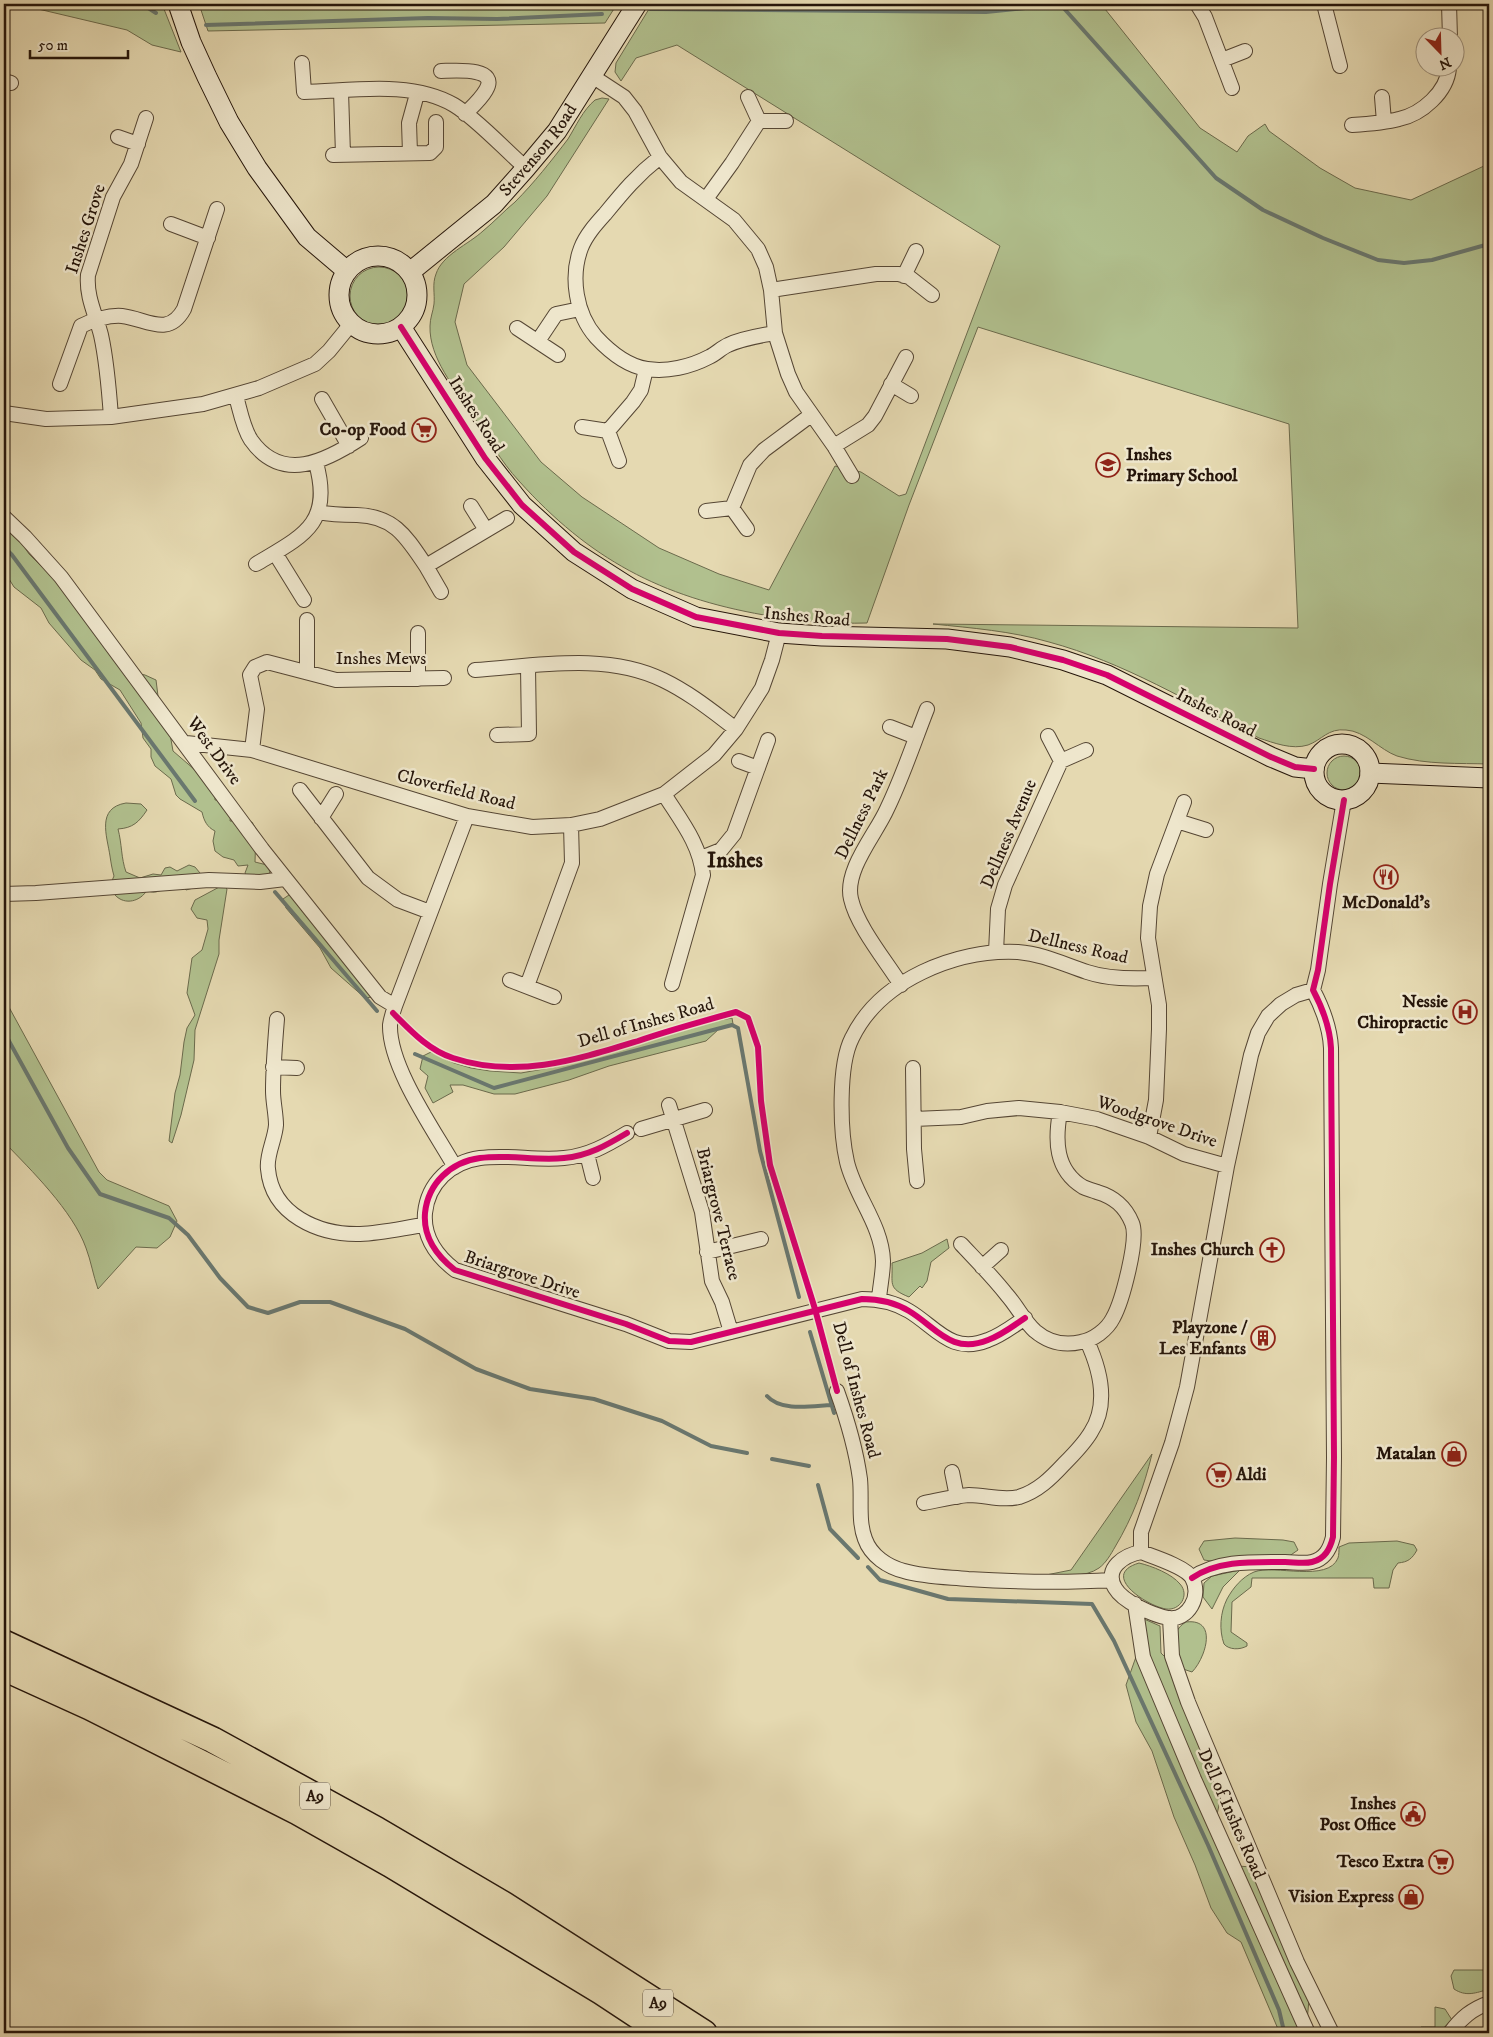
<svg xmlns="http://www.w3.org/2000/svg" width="1493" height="2037" viewBox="0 0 1493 2037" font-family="'IM FELL DW Pica',serif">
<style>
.green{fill:#b1c08e;stroke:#6b6a4c}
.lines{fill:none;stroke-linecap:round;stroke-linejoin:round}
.stream{stroke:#69776f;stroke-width:4}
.street-casing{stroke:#554634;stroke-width:16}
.secondary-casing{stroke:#25150a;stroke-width:21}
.highway-casing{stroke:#25150a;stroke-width:28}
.street{stroke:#eee6cc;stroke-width:14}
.secondary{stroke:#eee6cc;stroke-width:19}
.highway{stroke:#e5d9b1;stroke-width:25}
.cycleway-casing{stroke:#eee6cc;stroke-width:9}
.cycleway{stroke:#d6006c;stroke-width:6}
.labels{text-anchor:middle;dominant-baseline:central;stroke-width:5;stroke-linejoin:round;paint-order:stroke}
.shield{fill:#eee6cc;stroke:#615444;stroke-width:1}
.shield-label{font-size:16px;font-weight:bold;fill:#25150a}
.street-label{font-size:18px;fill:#25150a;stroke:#eee6cc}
.poi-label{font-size:18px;font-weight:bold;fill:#25150a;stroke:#eee6cc;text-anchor:end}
.district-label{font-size:22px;font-weight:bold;fill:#25150a;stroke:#eee6cc}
</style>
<rect width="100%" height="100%" fill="#e5d9b1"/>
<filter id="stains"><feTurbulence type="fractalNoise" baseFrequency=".004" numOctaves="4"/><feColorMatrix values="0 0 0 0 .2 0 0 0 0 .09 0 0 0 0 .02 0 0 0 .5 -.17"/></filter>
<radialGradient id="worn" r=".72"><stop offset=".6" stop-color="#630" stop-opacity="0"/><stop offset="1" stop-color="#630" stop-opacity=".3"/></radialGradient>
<path class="green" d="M17 4H162L181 52 152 45 127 30Z
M199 4H617L605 23 208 31Z
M652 4H1101L1200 128 1237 152 1248 136 1265 124 1269 131 1320 168 1355 188 1411 200 1484 166 1489 160V764C1460 763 1426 765 1397 756 1380 750 1365 731 1346 730 1328 728 1322 740 1308 745 1292 750 1274 743 1259 738 1191 703 1123 662 1049 642 1011 631 972 628 933 624L1298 628 1289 424 978 327 909 505 867 623C833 624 798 621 764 615 661 597 589 559 519 481 501 462 487 436 472 414 455 388 429 358 430 326 430 318 433 312 434 304 435 294 432 284 436 274 442 255 469 244 483 231 494 222 504 211 515 202 534 183 552 160 568 139 576 126 583 110 595 100L602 98 609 99 547 196 504 247 464 284 455 322 467 365 541 462 582 497 659 548 719 574 769 590 835 466 861 472 899 496 906 494 1000 246 677 45 636 58 621 81 615 72 616 63Z
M350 296a29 29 0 1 1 58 0a29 29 0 1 1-58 0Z
M4 526 21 542 29 554 62 587 126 671 145 675 156 680 159 704 170 734 173 751 195 770 201 772 215 792V800H219L231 813 230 821 252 822 256 829 255 862 267 865 270 872 265 878 247 877 245 873 248 865 238 866 234 860 223 857 215 851 213 841 215 831C207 827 204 821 202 812L180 799 176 795 171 779 155 766 151 757V749L143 738 141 723 120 690 101 679 95 670 81 660 49 623 41 608 14 587 4 571Z
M1327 773a17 17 0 1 1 34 0a17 17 0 1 1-34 0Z
M126 803 141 804 147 810C139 822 133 828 118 829 122 844 121 858 126 872L140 878 153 874 161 875 165 868 170 867 177 871 189 865 195 867 200 873 198 884 193 888 186 890 177 880C168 885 157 897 147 890 141 901 125 906 115 895 113 892 112 886 111 883L114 876C112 869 111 863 110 856 107 836 96 808 126 803Z
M223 885 227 889 219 940V954L195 1030 194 1060 181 1115 172 1143 169 1141 175 1093 180 1075 184 1042 187 1028 195 1015 187 993 192 958 202 950 208 929 207 920 197 918 191 909 195 900Z
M289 895 303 906 372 997 365 998 331 968 320 948 286 908 283 899Z
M4 998 99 1172 107 1180 169 1206 177 1221 170 1237 157 1248 136 1247 98 1289C93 1275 91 1261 86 1248 73 1211 31 1170 4 1142Z
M732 1018 733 1024 720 1028 706 1041 609 1066 569 1080 515 1094H494L463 1085H450L453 1092 433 1103 425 1088 428 1076 420 1069 423 1056 431 1052 454 1063 471 1068 490 1071 521 1073 555 1067 709 1022Z
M947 1239 949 1248 931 1262 927 1281 922 1288 920 1286 909 1297C887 1288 893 1284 892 1263L922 1253Z
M1152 1454C1144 1487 1133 1517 1115 1547 1111 1554 1106 1563 1099 1568 1085 1578 1063 1575 1046 1575L1071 1570Z
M1235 1538 1283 1540 1294 1542 1298 1550 1285 1559 1218 1562 1204 1560 1199 1549 1204 1541Z
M1397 1541 1414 1545 1417 1550C1412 1559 1408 1562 1398 1563L1393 1570 1389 1588H1374L1373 1578H1252L1251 1587 1232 1602 1231 1632 1247 1643V1646C1240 1650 1229 1650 1224 1644 1219 1630 1220 1613 1227 1599 1233 1588 1242 1577 1254 1572 1274 1564 1328 1583 1338 1558 1339 1555 1339 1550 1339 1547L1349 1543Z
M1139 1563C1152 1566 1172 1574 1180 1584 1190 1595 1180 1611 1166 1609 1147 1606 1099 1575 1139 1563Z
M1240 1570 1223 1587 1212 1609 1203 1597 1204 1583 1212 1576Z
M1144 1619 1160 1626 1161 1653 1167 1659 1221 1796 1216 1819 1238 1866 1251 1867 1309 1999 1307 2022 1299 2033H1289L1278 2029 1241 1942 1227 1933 1211 1908 1195 1865 1174 1817 1152 1751 1136 1722 1126 1685 1137 1654Z
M1186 1622C1219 1618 1205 1659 1192 1672L1183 1669C1177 1654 1167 1633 1186 1622Z
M1454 1970H1489V1989C1476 1993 1466 1997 1454 1989L1451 1976Z
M1435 2007 1445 2009 1452 2020 1438 2033H1409V2030H1421V2027H1435Z"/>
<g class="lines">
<path class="stream" d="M142 4 156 13
M1060 4 1216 178 1263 210 1323 238 1378 260 1404 263 1432 260 1489 244
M650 9 986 12 1035 7 1043 4
M206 25 428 18 497 19 602 14
M4 547 12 555 195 801
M275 892 377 1011
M4 1032 68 1148 100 1194 169 1218 188 1235 220 1278 248 1307 268 1313 300 1302H330L405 1329 476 1369 530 1389 594 1399 662 1421 711 1446 747 1453
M415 1054 494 1088 732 1025 738 1028 760 1151 799 1297
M810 1332 834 1413
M767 1396C781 1412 812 1406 831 1405
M772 1459 809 1466
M818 1485 830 1529 858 1558
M868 1567 880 1580 948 1599 1092 1604 1114 1641 1208 1845 1279 2010 1283 2027 1287 2033"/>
<g class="street-casing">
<path id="street" d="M1197 4 1205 17 1232 88
M1324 4 1340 66
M1449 4 1450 38
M1222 60 1245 51
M302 63 304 92C351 91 411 80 454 105 477 119 505 150 526 168
M441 71C451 71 500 66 486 90 481 99 472 107 465 114
M592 76 624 97 635 111 660 157 681 182 734 220 758 249 766 267 771 290 775 333 788 374 796 392 834 446 852 476
M4 81 11 83
M341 91 343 155
M748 97 759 121H786
M1382 97 1384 122
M1352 125C1368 124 1384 123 1399 119 1422 114 1447 92 1449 68
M118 137 138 144
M410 153 409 123 417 94
M333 155 430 153 436 147V122
M660 157C637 175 623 192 605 214 596 224 586 235 581 248 570 277 576 314 596 337 609 351 627 366 647 369 667 372 690 367 709 357 716 354 721 348 728 345 743 338 759 336 775 333
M706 199 732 163 759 121
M171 224 208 238
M904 276 916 251
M771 290 876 274H899L909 277 932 295
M517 328 558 355
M538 341 556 314 580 309
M60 384 81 326C92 320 109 315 122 316 147 319 168 338 184 309L217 209
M891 384 911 396
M236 396C240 410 243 428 251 440 282 484 326 461 361 438
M322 399 349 446
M4 413 46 419 111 417 203 404 259 388 315 364 329 351 351 324
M111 417C109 389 107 362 101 335 96 315 86 297 88 275L113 197 131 164 146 118
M582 427 608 431 619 461
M608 431 633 402 641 390 646 369
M834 446 868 425 875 416 906 357
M471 506 486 530
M732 508 750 465 764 450 811 415
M706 511 732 508 747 529
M319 512C332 515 344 515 357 515 395 516 407 538 426 566L507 518
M4 517 25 537 61 577 262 849 380 997 395 1006
M275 553 304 600
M256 564C303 536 333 524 316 463
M426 566 441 592
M418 633V679
M475 670C536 666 606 652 663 680 690 693 712 711 736 729
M307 672V620
M890 727 916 737
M497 735 529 734 528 667
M1048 736 1061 761 1086 750
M186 743 252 750 467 816 532 827 571 825 600 819 664 794 714 755 736 729 762 688 772 660 779 633
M252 750 257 709 250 675 255 667 267 662 336 680 444 678
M739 761 758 768
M300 790 368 878 398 900 430 912
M664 794C681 821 700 844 703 875L672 984
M321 818 336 794
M1177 821 1206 830
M701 858 721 850 734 834 768 740
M4 894 36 893 209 880 260 882 285 879
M996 952 998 909 1005 885 1061 761
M510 980 554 997
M901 985C886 961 857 926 851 899 844 870 876 834 887 809 903 776 914 742 927 709
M527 986 572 863 571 825
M277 1019C275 1043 273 1067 273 1091 273 1102 276 1114 276 1125 275 1140 266 1155 268 1169 272 1215 319 1235 360 1234 382 1233 403 1228 424 1225
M273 1067 297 1068
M913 1068 914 1149 917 1181
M669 1105 702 1212 712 1281 722 1302 731 1332
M914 1119 961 1117 987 1111 1019 1108 1060 1112 1097 1119 1149 1137 1184 1154 1227 1166
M641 1129 705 1110
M627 1133C607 1145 588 1156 564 1158 536 1161 508 1154 480 1158 451 1162 428 1183 425 1213 423 1237 437 1256 455 1270L626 1324 669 1341 691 1342 862 1299C879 1299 894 1302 909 1311 936 1327 951 1355 988 1340 1002 1335 1013 1326 1025 1318
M1149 1137 1156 1100 1159 1029V1005L1148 938 1150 906 1157 874 1184 802
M587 1154 593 1178
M455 1167C434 1130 389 1067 390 1025 391 1018 393 1012 395 1006L467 816
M961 1244C977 1261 993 1277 1007 1295 1017 1306 1024 1321 1035 1331 1048 1342 1064 1346 1081 1342 1093 1340 1107 1330 1113 1318 1122 1302 1139 1239 1132 1223 1125 1206 1114 1197 1097 1192 1092 1190 1087 1189 1083 1187 1055 1170 1055 1140 1060 1112
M707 1252 761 1239
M982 1267 1001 1250
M879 1299C880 1286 883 1273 883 1261 882 1225 855 1196 847 1162 840 1132 838 1065 852 1038 880 980 956 949 1018 952 1043 954 1063 964 1087 972 1108 979 1131 979 1154 978
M837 1391C847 1419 856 1450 860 1479 862 1499 858 1521 865 1539 871 1556 888 1567 904 1571 925 1577 947 1577 968 1579 1016 1582 1064 1583 1112 1580
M952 1472 957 1497
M924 1503C939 1500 955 1496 969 1495 986 1495 1002 1501 1019 1497 1038 1491 1051 1478 1064 1464 1074 1454 1084 1444 1091 1432 1109 1404 1100 1369 1087 1341
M1141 1552V1532L1172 1443 1187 1387 1227 1166 1251 1055 1258 1033 1268 1016 1281 1004 1296 995 1313 990
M1141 1552C1154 1557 1186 1567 1192 1578 1202 1596 1188 1621 1168 1618 1153 1615 1123 1602 1115 1588 1103 1568 1125 1555 1141 1552Z
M1192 1578C1218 1560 1254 1562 1285 1562 1293 1562 1304 1564 1312 1562 1325 1559 1330 1549 1333 1537L1334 1457 1331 1048C1330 1027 1323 1009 1313 990L1318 970 1330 884 1344 800
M1135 1604 1143 1657 1194 1779 1308 2033
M1170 1618 1172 1656 1188 1702 1297 1962 1332 2033
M1450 2033C1461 2018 1472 2009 1489 2003"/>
</g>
<g class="secondary-casing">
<g id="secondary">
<path d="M178 4 191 42 207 77 229 122 257 168 307 237 347 271"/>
<circle cx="378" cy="295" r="39"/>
<path id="s1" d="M410 272 494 204 526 168 557 131 637 4"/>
<path d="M401 327 485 458 522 505 574 552 632 589 696 617 779 633 822 636 947 639 1010 647 1063 660 1107 675 1271 757 1295 767 1314 769"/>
<circle cx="1342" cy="772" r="28"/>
<path d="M1370 773 1489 778"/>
</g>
</g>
<g class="highway-casing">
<path id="highway" d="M4 1643 213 1740 377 1830 503 1904 704 2033
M4 1668 90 1707 298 1812 390 1864 602 1992 664 2033"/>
</g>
<use href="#street" class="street"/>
<use href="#secondary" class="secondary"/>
<use href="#highway" class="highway"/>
<g class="cycleway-casing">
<path id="cycleway" d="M401 327 485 458 522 505 574 552 632 589 696 617 779 633 822 636 947 639 1010 647 1063 660 1107 675 1271 757 1295 767 1314 769
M393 1013C410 1030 428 1050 453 1058 517 1079 576 1060 638 1041 670 1030 703 1021 736 1012L748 1018 758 1047 761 1101 770 1165 815 1309 837 1391
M627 1133C607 1145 588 1156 564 1158 536 1161 508 1154 480 1158 451 1162 428 1183 425 1213 423 1237 437 1256 455 1270L626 1324 669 1341 691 1342 862 1299C879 1299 894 1302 909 1311 936 1327 951 1355 988 1340 1002 1335 1013 1326 1025 1318
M1192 1578C1218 1560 1254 1562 1285 1562 1293 1562 1304 1564 1312 1562 1325 1559 1330 1549 1333 1537L1334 1457 1331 1048C1330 1027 1323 1009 1313 990L1318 970 1330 884 1344 800"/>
</g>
<use href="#cycleway" class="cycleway"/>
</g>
<defs>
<g id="supermarket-ring" transform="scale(1.25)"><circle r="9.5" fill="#eee6cc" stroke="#8f2418" stroke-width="1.5"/><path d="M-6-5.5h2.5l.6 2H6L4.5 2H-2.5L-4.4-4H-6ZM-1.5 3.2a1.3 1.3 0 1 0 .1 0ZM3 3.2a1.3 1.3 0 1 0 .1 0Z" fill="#8f2418"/></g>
<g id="school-ring" transform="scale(1.25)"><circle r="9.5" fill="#eee6cc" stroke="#8f2418" stroke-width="1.5"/><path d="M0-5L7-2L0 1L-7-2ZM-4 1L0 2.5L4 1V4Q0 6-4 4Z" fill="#8f2418"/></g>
<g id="restaurant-ring" transform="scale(1.25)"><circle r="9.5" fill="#eee6cc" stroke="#8f2418" stroke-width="1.5"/><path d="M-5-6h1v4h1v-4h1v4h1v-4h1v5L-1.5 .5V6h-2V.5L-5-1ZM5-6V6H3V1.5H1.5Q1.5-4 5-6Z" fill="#8f2418"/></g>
<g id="hospital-ring" transform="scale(1.25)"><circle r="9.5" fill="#eee6cc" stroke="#8f2418" stroke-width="1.5"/><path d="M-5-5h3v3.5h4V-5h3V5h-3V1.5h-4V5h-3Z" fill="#8f2418"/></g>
<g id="church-ring" transform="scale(1.25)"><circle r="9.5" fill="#eee6cc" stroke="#8f2418" stroke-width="1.5"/><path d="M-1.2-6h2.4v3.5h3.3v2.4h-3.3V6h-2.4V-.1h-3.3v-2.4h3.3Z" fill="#8f2418"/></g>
<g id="building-ring" transform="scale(1.25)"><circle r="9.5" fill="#eee6cc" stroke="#8f2418" stroke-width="1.5"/><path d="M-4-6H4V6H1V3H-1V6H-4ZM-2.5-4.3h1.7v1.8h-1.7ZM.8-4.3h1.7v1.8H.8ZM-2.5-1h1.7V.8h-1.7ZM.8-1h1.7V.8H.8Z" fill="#8f2418"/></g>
<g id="shop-ring" transform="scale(1.25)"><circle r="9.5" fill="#eee6cc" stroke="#8f2418" stroke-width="1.5"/><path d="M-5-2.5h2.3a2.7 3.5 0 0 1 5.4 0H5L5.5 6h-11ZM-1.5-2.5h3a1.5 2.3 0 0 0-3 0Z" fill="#8f2418"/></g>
<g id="civic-ring" transform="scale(1.25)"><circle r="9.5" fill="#eee6cc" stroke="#8f2418" stroke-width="1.5"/><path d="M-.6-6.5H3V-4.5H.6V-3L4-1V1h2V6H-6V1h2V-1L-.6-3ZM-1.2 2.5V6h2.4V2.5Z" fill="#8f2418"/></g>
</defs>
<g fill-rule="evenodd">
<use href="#supermarket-ring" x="424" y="430"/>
<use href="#school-ring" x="1108" y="465"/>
<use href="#restaurant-ring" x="1386" y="877"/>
<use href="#hospital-ring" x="1465" y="1012"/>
<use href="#church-ring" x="1272" y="1250"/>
<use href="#building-ring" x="1263" y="1338"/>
<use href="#shop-ring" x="1454" y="1454"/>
<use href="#supermarket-ring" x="1219" y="1475"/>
<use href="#civic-ring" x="1413" y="1814"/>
<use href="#supermarket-ring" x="1441" y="1862"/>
<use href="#shop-ring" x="1411" y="1897"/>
</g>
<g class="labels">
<g class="shield">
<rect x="300" y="1782.5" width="30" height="27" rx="4"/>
<rect x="643" y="1989.5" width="30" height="27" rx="4"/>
</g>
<g class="shield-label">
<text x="315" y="1796">A9</text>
<text x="658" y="2003">A9</text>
</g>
<g class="street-label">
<text stroke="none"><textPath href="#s1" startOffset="178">Stevenson Road</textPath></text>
<text transform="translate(86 229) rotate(-72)">Inshes Grove</text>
<text transform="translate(476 415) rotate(57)">Inshes Road</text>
<text transform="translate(807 617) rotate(5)">Inshes Road</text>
<text x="381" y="659">Inshes Mews</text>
<text transform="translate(1216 713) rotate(27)">Inshes Road</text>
<text transform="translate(214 751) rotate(54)">West Drive</text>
<text transform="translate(456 790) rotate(14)">Cloverfield Road</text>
<text transform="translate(862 814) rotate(-64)">Dellness Park</text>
<text transform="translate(1009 834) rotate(-67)">Dellness Avenue</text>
<text transform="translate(1078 947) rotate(13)">Dellness Road</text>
<text transform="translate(646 1023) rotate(-16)">Dell of Inshes Road</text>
<text transform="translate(1157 1122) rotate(19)">Woodgrove Drive</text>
<text transform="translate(718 1214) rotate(76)">Briargrove Terrace</text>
<text transform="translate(522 1275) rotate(18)">Briargrove Drive</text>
<text transform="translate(856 1390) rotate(75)">Dell of Inshes Road</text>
<text transform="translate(1231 1814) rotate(66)">Dell of Inshes Road</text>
</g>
<g class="poi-label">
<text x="406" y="430">Co-op Food</text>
<text x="1126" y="455" text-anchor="start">Inshes<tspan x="1126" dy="21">Primary School</tspan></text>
<text x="1386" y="903" text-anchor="middle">McDonald's</text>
<text x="1448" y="1002">Nessie<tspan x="1448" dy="21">Chiropractic</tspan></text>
<text x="1254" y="1250">Inshes Church</text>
<text x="1246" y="1328">Playzone /<tspan x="1246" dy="21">Les Enfants</tspan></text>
<text x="1436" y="1454">Matalan</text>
<text x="1236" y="1475" text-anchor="start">Aldi</text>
<text x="1396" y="1804">Inshes<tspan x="1396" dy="21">Post Office</tspan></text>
<text x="1424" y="1862">Tesco Extra</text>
<text x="1394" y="1897">Vision Express</text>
</g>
<g class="district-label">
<text x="735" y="860">Inshes</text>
</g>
</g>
<rect width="1493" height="2037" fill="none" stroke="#e5d9b1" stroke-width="20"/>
<rect x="5" y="5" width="1483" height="2027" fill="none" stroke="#25150a" stroke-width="2.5"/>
<rect x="10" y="10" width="1473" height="2017" fill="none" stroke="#25150a"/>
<g transform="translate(1440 52) rotate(157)"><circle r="24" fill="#eee6cc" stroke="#9e927e"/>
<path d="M0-4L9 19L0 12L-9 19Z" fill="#8f2418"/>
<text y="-8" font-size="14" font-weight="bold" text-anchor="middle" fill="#25150a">N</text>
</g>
<path d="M30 50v8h98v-8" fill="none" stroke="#25150a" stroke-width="2.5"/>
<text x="38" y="50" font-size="15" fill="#25150a" stroke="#eee6cc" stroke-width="4" paint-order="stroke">50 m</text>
<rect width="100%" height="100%" filter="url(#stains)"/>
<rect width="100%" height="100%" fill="url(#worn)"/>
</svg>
